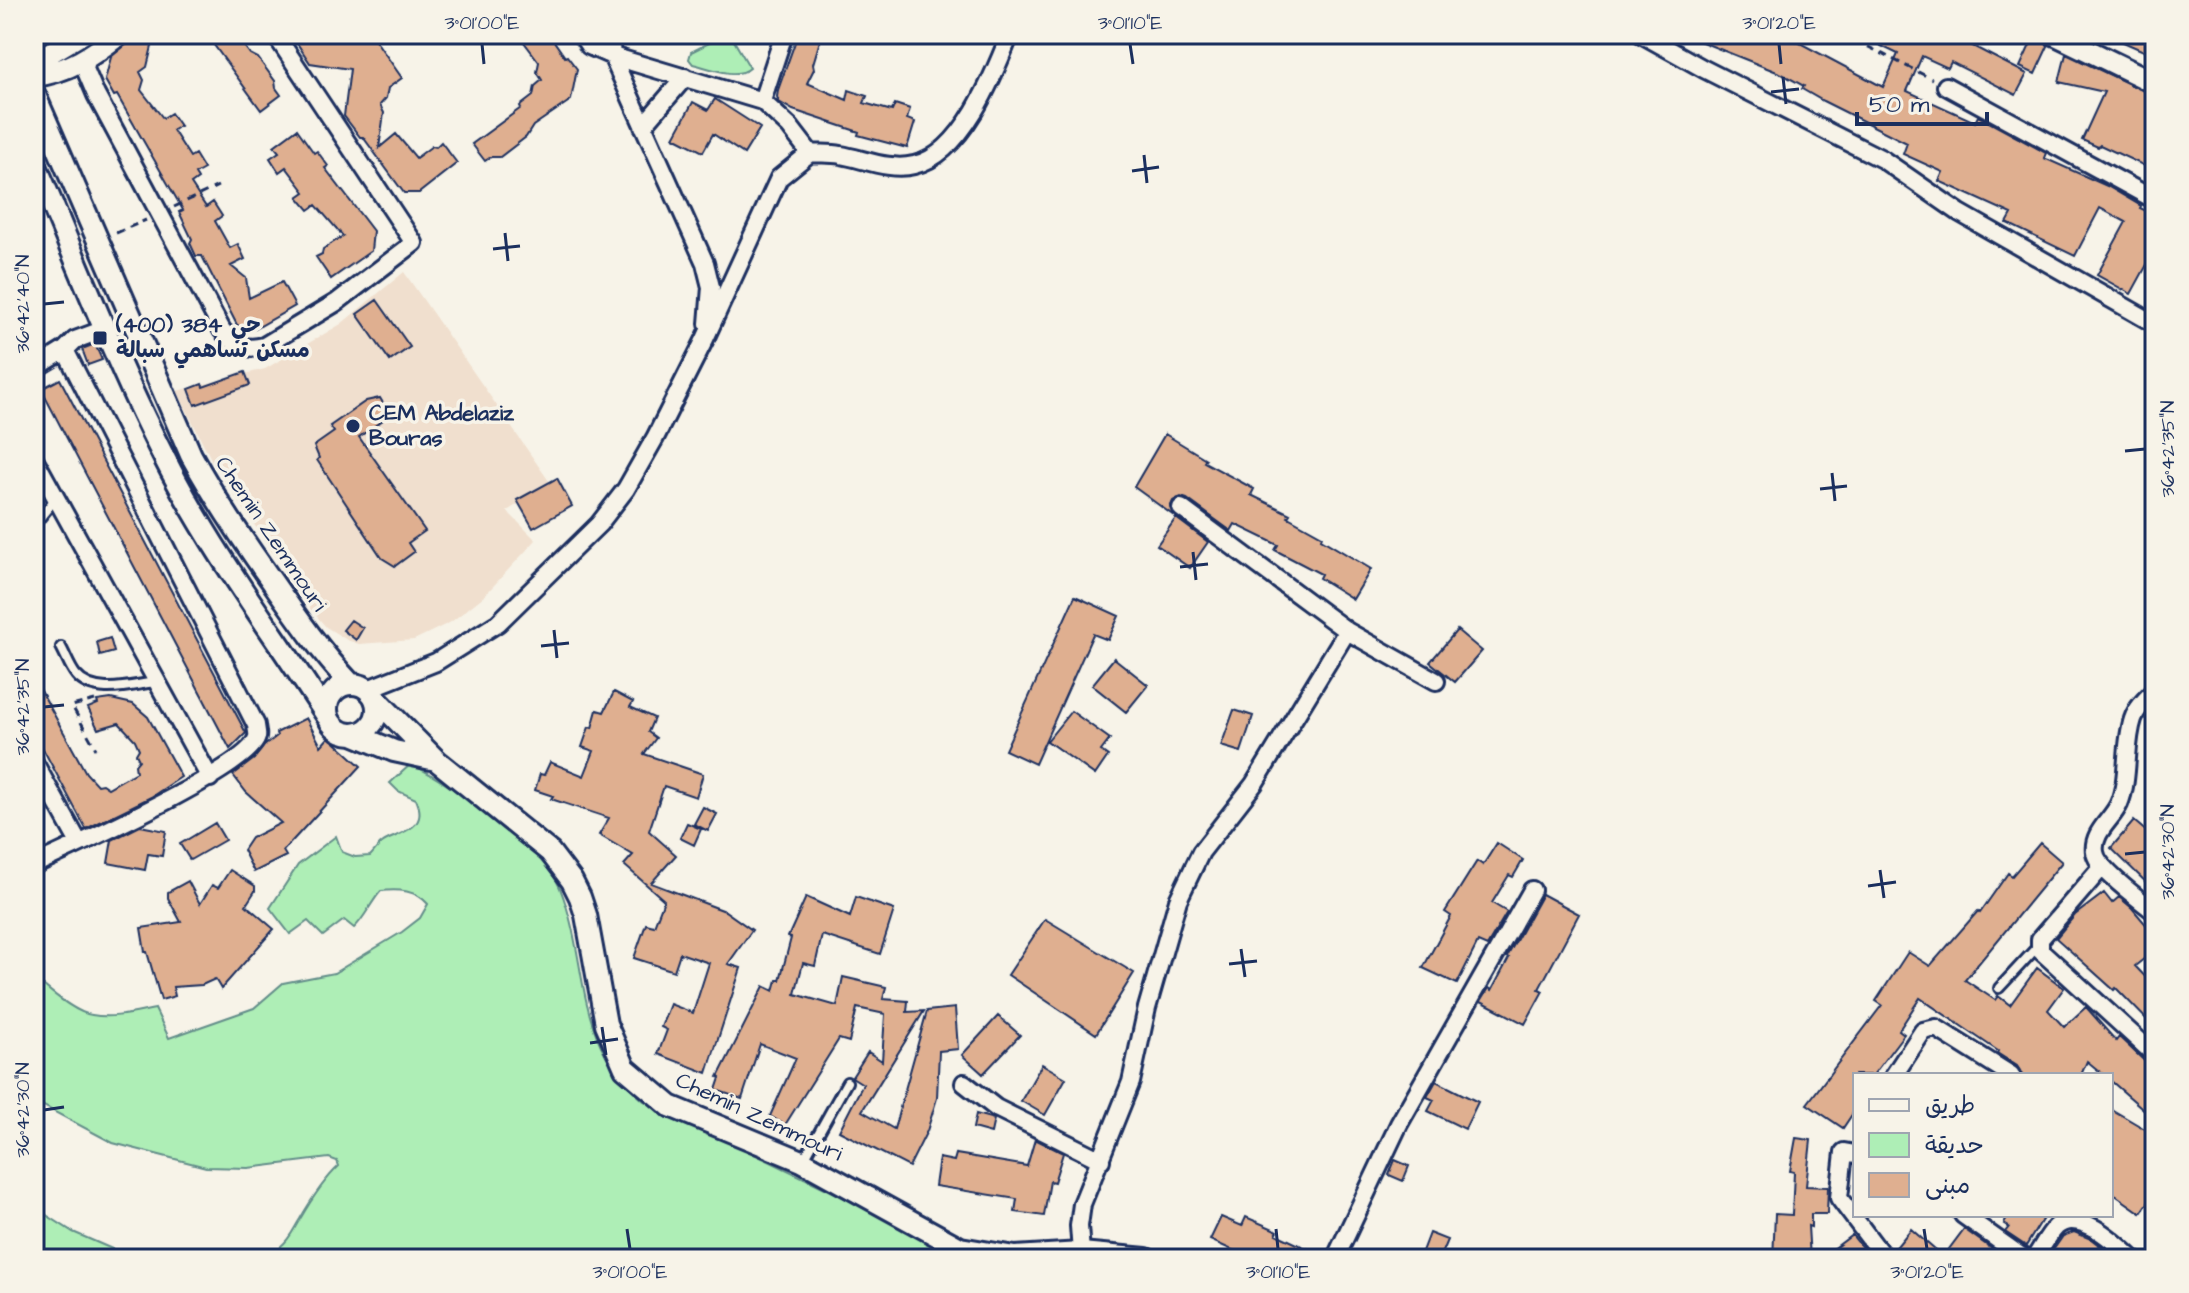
<svg xmlns="http://www.w3.org/2000/svg" width="2189" height="1293" viewBox="0 0 2189 1293" font-family="'Architects Daughter','Playpen Sans Arabic',sans-serif">
<style>
.built{fill:#f0dfce}
.green{fill:#aeeeb6;stroke:#648e8a;stroke-width:2}
.building{fill:#dfaf90;stroke:#1b2f5e;stroke-width:2}
.lines{fill:none;stroke-linecap:round;stroke-linejoin:round}
.service-casing{stroke:#1b2f5e;stroke-width:14}
.minor-casing{stroke:#1b2f5e;stroke-width:22}
.tertiary-casing{stroke:#1b2f5e;stroke-width:26}
.path{stroke:#1b2f5e;stroke-width:3;stroke-dasharray:8 6;stroke-linecap:butt}
.service{stroke:#f7f3e8;stroke-width:8}
.minor{stroke:#f7f3e8;stroke-width:16}
.tertiary{stroke:#f7f3e8;stroke-width:20}
.ticks{fill:none;stroke:#1b2f5e;stroke-width:3}
.poi-dot{fill:#1b2f5e;stroke:#f7f3e8;stroke-width:3}
.labels{text-anchor:middle;dominant-baseline:central;stroke-width:7;stroke-linejoin:round;paint-order:stroke}
.poi-label{font-size:22px;font-weight:bold;fill:#1b2f5e;stroke:#f7f3e8;text-anchor:start}
.street-label{font-size:22px;fill:#1b2f5e;stroke:#f7f3e8}
.neatline{fill:none;stroke:#1b2f5e;stroke-width:3}
.ticks-label{font-size:20px;text-anchor:middle;fill:#1b2f5e}
</style>
<rect width="100%" height="100%" fill="#f7f3e8"/>
<filter id="ink" filterUnits="userSpaceOnUse"><feTurbulence type="fractalNoise" baseFrequency=".0125" numOctaves="2"/><feDisplacementMap in="SourceGraphic" scale="16" xChannelSelector="R" yChannelSelector="G"/><feConvolveMatrix kernelMatrix="1 2 1 2 8 2 1 2 1" color-interpolation-filters="sRGB"/></filter>
<g filter="url(#ink)">
<path class="built" d="M404 272 551 484 507 511 536 540 484 596 451 622 414 640 359 644 347 640 326 627 308 606 212 461 177 391 265 369 341 324Z"/>
<path class="green" d="M727 34H730L750 68C737 80 709 68 693 64L689 59 691 52Z
M411 764C448 781 546 851 560 888 591 967 571 1039 644 1101L879 1214 919 1238 967 1257 1016 1259H279L281 1246C290 1239 293 1230 300 1219 311 1200 323 1181 339 1166L337 1161 329 1158 248 1168 206 1167 113 1143 34 1101V977C46 988 75 1013 92 1015 112 1019 134 1013 155 1009L169 1038 254 1008 283 983 334 973 402 932 420 918 428 904C416 890 399 889 381 891 371 902 365 918 354 928L344 920 323 936 308 921 290 934 270 908 298 865 336 836 342 852 355 857 370 856C375 851 379 844 385 841 404 831 429 828 416 799L398 791 390 783Z
M34 1207 73 1232 135 1259H34Z"/>
<path class="building" d="M139 34H155L147 67 140 72 144 80 141 90 163 118 171 113 180 126 173 130 190 157 195 154 204 169 195 174 198 179 191 184 206 207 213 202 222 216 215 221 230 248 238 244 245 259 231 266 246 278 249 298 282 282 295 306 255 329 247 330 237 325 202 256H196L190 243 192 239 179 212 183 210 117 95 114 96 105 80 111 57Z
M206 34H235L250 54 258 58 275 81 276 88 281 95 261 110Z
M291 34H371L402 78 388 88 386 98 380 105 384 113 379 148 396 134 416 158 432 146 436 147 441 142 457 163 419 193H404L363 137H360L344 116 350 69 310 63Z
M518 34H549L565 57 567 56 577 69 571 100 533 126 526 137 500 157H491L485 161 472 144 521 108 520 106 533 96 535 86 542 80 537 72 539 62Z
M798 34H822L813 64 814 69 807 83 847 100 849 90 867 96 864 103 892 111 895 104 910 109 907 119 915 122 907 148 858 135 859 132 793 110 779 102 777 97 778 90Z
M1682 34H1783L1883 87 1898 54 1877 44 1882 34H1964L1961 40 2027 74 2016 95 1951 62 1948 68 1922 56 1907 91 1975 122 1978 116 2046 153 2044 158 2107 186 2141 206 2140 208 2155 215V250L2131 294 2097 275 2126 222 2100 208 2075 256 2007 223 2012 214 1939 181 1943 172 1903 154 1907 143 1823 101 1802 89 1804 86 1782 74Z
M2035 34H2041L2048 46 2035 74 2020 67Z
M2105 34H2149L2155 37V56Z
M2066 54 2155 96V154L2149 168 2100 145 2098 147 2082 140 2104 92 2059 82Z
M715 99 760 128 744 154 713 134 703 152 674 137 693 102 708 110Z
M297 129 314 153 317 151 328 166 325 168 373 231 371 251 331 279 316 257 322 254 323 249 343 236 316 205 309 210 298 197 305 192 286 167 279 172 270 158 279 152 274 146Z
M377 300 410 347 390 361 357 314Z
M95 344 102 360 88 365 82 349Z
M245 372 250 385 195 405 189 389 202 384 203 387Z
M60 379 246 733 230 749 41 389Z
M380 398 390 415 359 437 425 531 408 543 414 552 395 566 382 558 317 460 319 458 314 446 334 432 330 426 366 401Z
M1165 434 1206 459 1204 462 1254 489 1251 495 1290 514 1288 517 1322 536 1321 539 1371 569 1353 599 1319 578 1321 574 1275 550 1278 545 1235 524 1231 531 1187 499 1181 497 1173 501 1170 508 1174 516 1134 487Z
M557 478 572 506 533 528 517 500Z
M1176 518 1208 542 1190 568 1157 545Z
M1075 596 1119 616 1108 640 1093 634 1035 764 1005 750Z
M351 620 363 628 356 640 343 630Z
M1457 630 1482 651 1455 682 1430 662Z
M110 638 114 652 100 656 97 642Z
M1114 658 1148 685 1126 712 1092 685Z
M34 678 86 773 97 785 102 784 108 788 136 772 135 765 139 760 136 754 139 749 135 740 119 723 98 729 88 708 98 704 97 701 111 699 133 704 148 717 181 777 151 797 86 829 34 732Z
M614 692 633 702 630 707 654 718 648 732 656 738 644 754 703 774 696 797 664 786 649 831 676 855 651 883 725 911 752 930 728 964 741 968 707 1073 658 1054 667 1030 661 1027 670 1004 693 1013 709 963 680 953 674 971 634 958 646 924 654 926 664 900 624 865 633 855 599 835 609 818 551 799 553 796 535 790 540 774 544 775 550 762 584 776 594 751 582 747 589 727 592 728 597 710 604 712Z
M1234 710 1253 716 1241 752 1221 746Z
M1071 711 1110 739 1101 751 1108 756 1095 775 1047 741Z
M306 718 321 746 329 737 361 766 283 851 286 856 254 872 243 850 251 838 281 823 246 792 233 775 254 759 264 746 277 736 276 733Z
M703 807 717 814 708 831 694 824Z
M2134 821 2155 839V891L2111 848Z
M215 823 225 840 190 860 180 844Z
M687 823 701 829 694 845 680 838Z
M140 826 166 831 162 856 148 854 145 870 108 863 112 840Z
M1497 843 1523 860 1513 877 1509 875 1492 903 1507 912 1487 946 1478 942 1457 984 1423 968 1451 916 1445 912 1477 861 1483 865Z
M2040 843 2062 862 1965 980 1995 1000 1998 996 2010 1005 2037 968 2064 988 2048 1010 2064 1027 2086 1007 2116 1041 2119 1037 2155 1071V1119L2111 1081V1075H2104L2087 1061 2081 1075H2022L2017 1066 1997 1053 1998 1051 1920 998 1899 1030 1904 1034 1873 1075H1855V1110L1843 1128 1807 1104 1882 1005 1876 1001 1908 952 1930 966 1978 911 1980 913 2008 873 2012 876Z
M230 870 255 886V891L246 905 274 929 221 989 215 979 202 985 173 987 175 996 161 1000 147 952H145L141 928 181 922 168 898V892L188 881 200 904 212 885 218 888Z
M2104 893 2112 903 2119 897 2132 908 2155 935V950L2135 966 2155 987V1028L2116 988 2114 990 2056 938 2075 915Z
M1542 894 1579 914 1539 989 1543 991 1525 1024 1481 1001 1489 988 1492 990 1509 958 1507 957Z
M806 897 850 917 856 897 894 910 880 954 822 935 815 966 803 963 795 994 837 1006 843 977 886 987 883 999 908 1001 907 1012 924 1011 862 1111 894 1129 927 1011 955 1008 958 1049 939 1051 937 1098 927 1131 909 1167 839 1131 863 1084 852 1077 868 1052 882 1061 885 1014 857 1008 849 1042 839 1039 785 1125 770 1116 796 1058 760 1044 742 1099 716 1090 720 1078 718 1077 764 986 774 991 777 980H780L791 938 788 937Z
M1045 919 1134 973 1096 1034 1008 975Z
M998 1016 1020 1035 983 1074 962 1055Z
M1042 1064 1066 1078 1045 1115 1021 1101Z
M1436 1081 1478 1102 1465 1129 1428 1111 1434 1100 1427 1097Z
M2111 1109 2155 1135V1193L2141 1213 2111 1192Z
M976 1114 994 1119 991 1133 973 1128Z
M1796 1138 1811 1140 1806 1186 1828 1187 1827 1214H1811V1227L1808 1226 1810 1259H1773L1775 1214 1792 1215 1794 1172 1790 1171Z
M1035 1139 1063 1153 1054 1182 1050 1181 1044 1216 1015 1212 1017 1199 935 1186 939 1158 954 1161 956 1154 1027 1166Z
M1395 1160 1409 1166 1403 1181 1389 1175Z
M2009 1215H2045L2026 1246 2005 1232 2009 1227 2004 1224Z
M1221 1217 1242 1226 1246 1217 1278 1231 1276 1234 1325 1257 1324 1259H1252L1210 1240Z
M1911 1229 1943 1257 1964 1229 2006 1259H1896L1893 1251Z
M2074 1232 2091 1239 2117 1259H2047L2063 1236Z
M1429 1233 1447 1240 1439 1259 1421 1254Z
M1852 1235 1871 1259H1820Z"/>
<g class="lines">
<g class="service-casing">
<path id="service" d="M34 525 56 498
M61 647C66 656 70 668 76 675 94 697 132 685 155 682
M1999 988 2039 945
M803 1161 847 1082"/>
</g>
<g class="minor-casing">
<path id="minor" d="M581 34 589 46 612 56 762 101 790 127 810 153
M610 34 612 56 705 263 711 287 708 324
M1641 34 1704 69 1882 159 1960 213 2155 324
M87 59 85 69 96 95 222 330C235 345 244 351 264 346L337 302 414 243 275 34
M1946 86 2155 200
M762 101 784 34
M643 126 685 77
M34 369 65 350 75 340 105 329
M34 458 210 778
M1181 508 1347 631 1436 681
M368 689 436 662 498 623 599 524 626 489 655 438 705 339 779 178 810 153C820 154 831 153 841 155 864 159 890 171 914 165 962 155 994 75 1010 34
M2155 690C2147 698 2137 707 2133 719 2124 746 2130 777 2119 804 2112 820 2092 832 2095 852 2097 870 2141 900 2155 912
M34 762 79 843
M34 865C69 848 250 768 257 737 258 736 256 726 256 725L65 350
M2102 867 2040 939V950L2155 1055
M1894 1075 1923 1031 1936 1028 2011 1075
M964 1083 996 1108 1101 1160
M1855 1154 1844 1152 1839 1198 1885 1259
M1963 1215 2025 1259
M1081 1253 1079 1226 1082 1204 1131 1082 1147 1008 1178 900 1201 852 1254 784 1347 631
M1335 1259 1399 1124 1532 890
M2034 1259C2041 1249 2048 1235 2056 1227 2078 1206 2117 1244 2133 1259"/>
</g>
<g class="tertiary-casing">
<path id="tertiary" d="M2054 34 2155 83
M34 57 50 53 82 34
M34 76C69 72 93 55 120 34
M34 93 191 455C215 499 242 539 271 580 296 616 320 651 350 683
M34 161C78 264 119 371 171 471 216 557 275 635 327 716
M327 709a25 25 0 1 1 50 0a25 25 0 1 1-50 0Z
M376 699 436 760 550 852 572 881 580 897 586 915 606 1024 625 1068 670 1106 802 1161 960 1248 1015 1257 1081 1253 1146 1259
M353 734 394 751 436 760"/>
</g>
<path class="path" d="M1843 34 1932 79
M174 207 218 186
M116 233 146 220
M95 700 72 706 96 749"/>
<use href="#service" class="service"/>
<use href="#minor" class="minor"/>
<use href="#tertiary" class="tertiary"/>
</g>
</g>
<path class="ticks" d="M482 44 484 64M1130 44 1133 64M1779 44 1781 64M1783 77 1786 104M1771 92 1799 89M1144 155 1147 183M1132 171 1159 167M505 233 508 261M493 249 520 246M44 304 64 302M2125 451 2145 449M1832 473 1835 501M1820 489 1847 486M1193 552 1196 580M1180 567 1208 564M554 630 557 658M541 646 569 643M44 707 64 705M2125 854 2145 852M1880 870 1884 898M1868 886 1896 882M1241 949 1245 977M1229 964 1257 961M602 1027 606 1055M590 1043 618 1039M44 1110 64 1107M627 1229 630 1249M1276 1229 1278 1249M1924 1229 1927 1249"/>
<g class="poi-dot">
<rect x="92" y="330" width="16" height="16" rx="4"/>
<circle cx="353" cy="426" r="8"/>
</g>
<g class="labels">
<g class="poi-label">
<text x="116" y="325">حي 384 (400)<tspan x="116" dy="25">مسكن تساهمي سبالة</tspan></text>
<text x="369" y="413">CEM Abdelaziz<tspan x="369" dy="25">Bouras</tspan></text>
</g>
<g class="street-label">
<text transform="translate(271 534) rotate(56)">Chemin Zemmouri</text>
<text transform="translate(759 1117) rotate(25)">Chemin Zemmouri</text>
</g>
</g>
<rect width="2189" height="1293" fill="none" stroke="#f7f3e8" stroke-width="88"/>
<rect x="1853" y="1073" width="260" height="144" fill="#f7f3e8" stroke="#9fa5b1" stroke-width="2"/>
<rect x="1869" y="1099" width="40" height="12" fill="#f7f3e8" stroke="#9fa5b1" stroke-width="2"/>
<text x="1925" y="1113" font-size="24" fill="#1b2f5e">طريق</text>
<rect x="1869" y="1133" width="40" height="24" fill="#aeeeb6" stroke="#9fa5b1" stroke-width="2"/>
<text x="1925" y="1153" font-size="24" fill="#1b2f5e">حديقة</text>
<rect x="1869" y="1173" width="40" height="24" fill="#dfaf90" stroke="#9fa5b1" stroke-width="2"/>
<text x="1925" y="1193" font-size="24" fill="#1b2f5e">مبنى</text>
<path d="M1857 112v12h130v-12" fill="none" stroke="#1b2f5e" stroke-width="4"/>
<text x="1869" y="112" font-size="24" fill="#1b2f5e" stroke="#f7f3e8" stroke-width="6" paint-order="stroke">50 m</text>
<rect x="44" y="44" width="2101" height="1205" class="neatline"/>
<g class="ticks-label">
<text x="482" y="29">3°01'00"E</text>
<text x="1130" y="29">3°01'10"E</text>
<text x="1779" y="29">3°01'20"E</text>
<text transform="translate(22 304) rotate(-90)" y="7">36°42'40"N</text>
<text transform="translate(2167 449) rotate(-90)" y="7">36°42'35"N</text>
<text transform="translate(22 707) rotate(-90)" y="7">36°42'35"N</text>
<text transform="translate(2167 852) rotate(-90)" y="7">36°42'30"N</text>
<text transform="translate(22 1110) rotate(-90)" y="7">36°42'30"N</text>
<text x="630" y="1278">3°01'00"E</text>
<text x="1278" y="1278">3°01'10"E</text>
<text x="1927" y="1278">3°01'20"E</text>
</g>
</svg>
